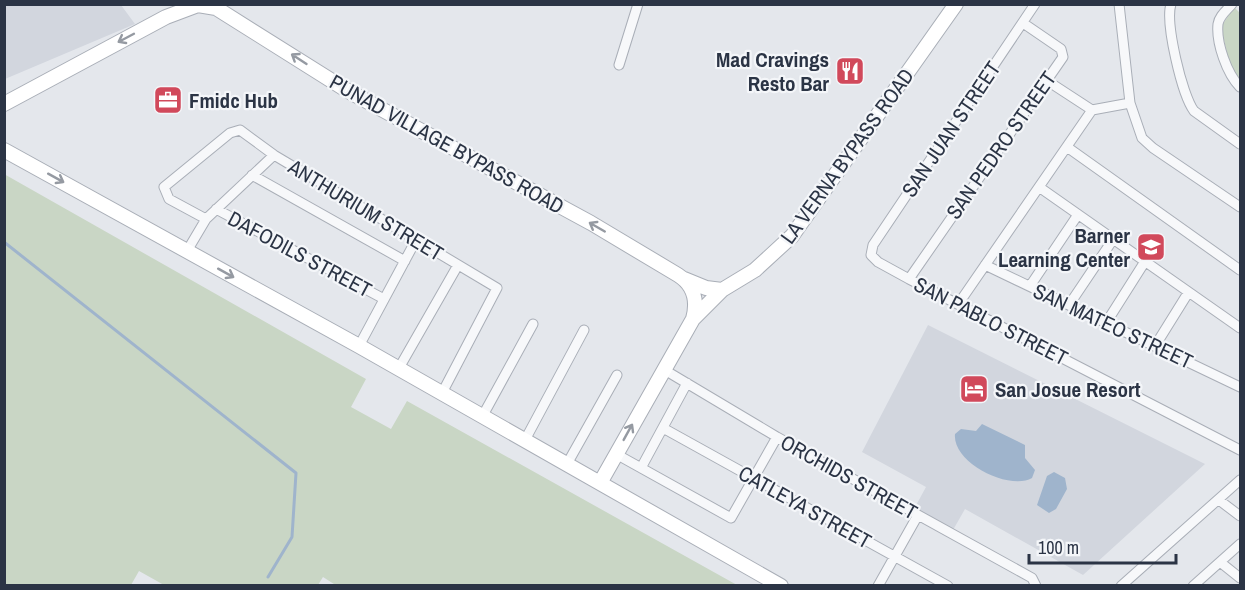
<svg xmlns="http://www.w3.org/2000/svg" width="1245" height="590" viewBox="0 0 1245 590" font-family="'Archivo Narrow',sans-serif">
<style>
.built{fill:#d2d6de}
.green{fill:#c9d6c5}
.water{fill:#9fb4cc}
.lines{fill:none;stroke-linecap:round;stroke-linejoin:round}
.stream{stroke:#9fb4cc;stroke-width:3}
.street-casing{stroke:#a9aeb7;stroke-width:11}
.secondary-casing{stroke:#a9aeb7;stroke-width:16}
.street{stroke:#f7f8fa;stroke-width:9}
.secondary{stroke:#fff;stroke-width:14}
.oneway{stroke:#959aa2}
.labels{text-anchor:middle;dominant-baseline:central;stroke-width:4.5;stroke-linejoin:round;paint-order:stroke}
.poi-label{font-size:21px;font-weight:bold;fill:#2b3445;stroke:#f4f6f9;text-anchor:end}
.street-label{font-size:21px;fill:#2b3445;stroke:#f4f6f9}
</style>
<rect width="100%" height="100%" fill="#e4e7ec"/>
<path class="built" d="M5 4 121 5 135 24 5 79Z
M928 325 1205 464 1083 575 965 509 953 530 914 509 926 487 862 452Z"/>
<path class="green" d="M1234 7 1240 13V82L1229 62 1221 27Z
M4 174 366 379 351 407 391 429 407 401 737 585 337 586 323 577 318 585H164L139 571 131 585H5Z"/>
<path class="water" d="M982 424 1025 445V458L1035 470 1032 478C1010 491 952 463 955 434L961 429 976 431Z
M1054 472 1065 478 1067 489 1056 509 1049 513 1037 505 1047 476Z"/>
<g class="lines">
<path class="stream" d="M4 242 296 473 292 537 268 577"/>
<g class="street-casing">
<path id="street" d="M1035 4 873 245 871 255 878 262 909 279 1240 450
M1119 4 1130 103 1142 138 1153 148 1240 207
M1171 4C1165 23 1182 95 1194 111L1240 144
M1232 4C1227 10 1219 16 1218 24 1216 43 1227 74 1240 87
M619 65 638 4
M1046 80 1092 110
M1067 147 1240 270
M252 175 405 261
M1039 187 1240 328
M216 209 384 299
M206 219 169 199 164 187 230 133 240 130 274 155 497 288 442 393
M187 251 206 219 274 155
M985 265 1240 387
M909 279 1063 57 1061 49 1023 23
M1030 286 1077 216
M959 303 1092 110 1130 103
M1069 305 1112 241
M1106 323 1144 263
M359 346 416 240
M1155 346 1188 293
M399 368 458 265
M663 369 777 437 1032 578 1036 586
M482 417 533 324
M663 428 948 586
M525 440 584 330
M616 454 731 518 777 437
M567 464 617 375
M641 468 687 383
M1219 500 1240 516
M1220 562 1240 578
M878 586 918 515
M1121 586 1240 480
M1193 586 1240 544"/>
</g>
<g class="secondary-casing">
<path id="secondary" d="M4 104 166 17 198 5 216 8 348 91 591 223 678 275C694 285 698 301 693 319L600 483
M4 150 359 346 781 586
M684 279 706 288 722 290
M694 318 722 290 755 270 792 236 956 4"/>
</g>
<use href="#street" class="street"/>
<use href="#secondary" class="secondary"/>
</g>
<defs><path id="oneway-shaft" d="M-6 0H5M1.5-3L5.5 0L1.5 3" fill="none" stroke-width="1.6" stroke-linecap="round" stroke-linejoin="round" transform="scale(1.5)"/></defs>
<g class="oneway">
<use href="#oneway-shaft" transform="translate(126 38) rotate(152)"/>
<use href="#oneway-shaft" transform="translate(299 59) rotate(-147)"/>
<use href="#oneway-shaft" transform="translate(56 178) rotate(29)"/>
<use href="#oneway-shaft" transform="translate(597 227) rotate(-150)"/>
<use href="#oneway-shaft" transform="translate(226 273) rotate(29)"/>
<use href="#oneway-shaft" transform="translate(628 432) rotate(-61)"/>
</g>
<defs>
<g id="restaurant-square" transform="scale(1.5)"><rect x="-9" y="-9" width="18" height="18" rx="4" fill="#d1495b" stroke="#f4f6f9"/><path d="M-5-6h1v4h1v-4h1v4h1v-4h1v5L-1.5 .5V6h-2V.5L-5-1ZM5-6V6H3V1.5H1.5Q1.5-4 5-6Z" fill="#fff"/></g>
<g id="office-square" transform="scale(1.5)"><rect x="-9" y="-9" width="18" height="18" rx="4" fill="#d1495b" stroke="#f4f6f9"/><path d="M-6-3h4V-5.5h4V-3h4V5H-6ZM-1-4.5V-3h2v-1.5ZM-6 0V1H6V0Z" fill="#fff"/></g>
<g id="school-square" transform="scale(1.5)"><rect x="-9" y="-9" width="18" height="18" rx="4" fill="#d1495b" stroke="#f4f6f9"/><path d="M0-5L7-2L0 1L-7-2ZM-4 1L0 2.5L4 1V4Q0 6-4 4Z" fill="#fff"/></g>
<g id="hotel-square" transform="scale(1.5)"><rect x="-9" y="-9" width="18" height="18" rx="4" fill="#d1495b" stroke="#f4f6f9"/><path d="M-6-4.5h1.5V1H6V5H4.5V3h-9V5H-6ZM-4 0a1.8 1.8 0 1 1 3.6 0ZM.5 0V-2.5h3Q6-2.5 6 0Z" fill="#fff"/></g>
</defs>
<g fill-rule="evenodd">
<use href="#restaurant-square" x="850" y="71"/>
<use href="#office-square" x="168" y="100"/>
<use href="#school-square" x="1151" y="247"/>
<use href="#hotel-square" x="974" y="389"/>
</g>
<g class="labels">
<g class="poi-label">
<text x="829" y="59">Mad Cravings<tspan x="829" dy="24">Resto Bar</tspan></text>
<text x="189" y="100" text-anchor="start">Fmidc Hub</text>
<text x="1130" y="235">Barner<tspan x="1130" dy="24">Learning Center</tspan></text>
<text x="995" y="389" text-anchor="start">San Josue Resort</text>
</g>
<g class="street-label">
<text transform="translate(951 129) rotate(-56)">SAN JUAN STREET</text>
<text transform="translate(447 144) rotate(29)">PUNAD VILLAGE BYPASS ROAD</text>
<text transform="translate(1001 145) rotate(-55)">SAN PEDRO STREET</text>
<text transform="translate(847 156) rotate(-54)">LA VERNA BYPASS ROAD</text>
<text transform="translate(366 210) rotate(31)">ANTHURIUM STREET</text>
<text transform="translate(300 254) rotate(28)">DAFODILS STREET</text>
<text transform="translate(991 321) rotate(27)">SAN PABLO STREET</text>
<text transform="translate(1113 326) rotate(25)">SAN MATEO STREET</text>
<text transform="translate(849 477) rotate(29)">ORCHIDS STREET</text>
<text transform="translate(805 507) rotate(29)">CATLEYA STREET</text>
</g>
</g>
<rect width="1245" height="590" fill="none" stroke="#2b3445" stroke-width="12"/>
<path d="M1029 554v9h147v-9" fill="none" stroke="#2b3445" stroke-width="3"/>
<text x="1038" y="554" font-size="18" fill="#2b3445" stroke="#f4f6f9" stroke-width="4.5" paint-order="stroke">100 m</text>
</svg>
